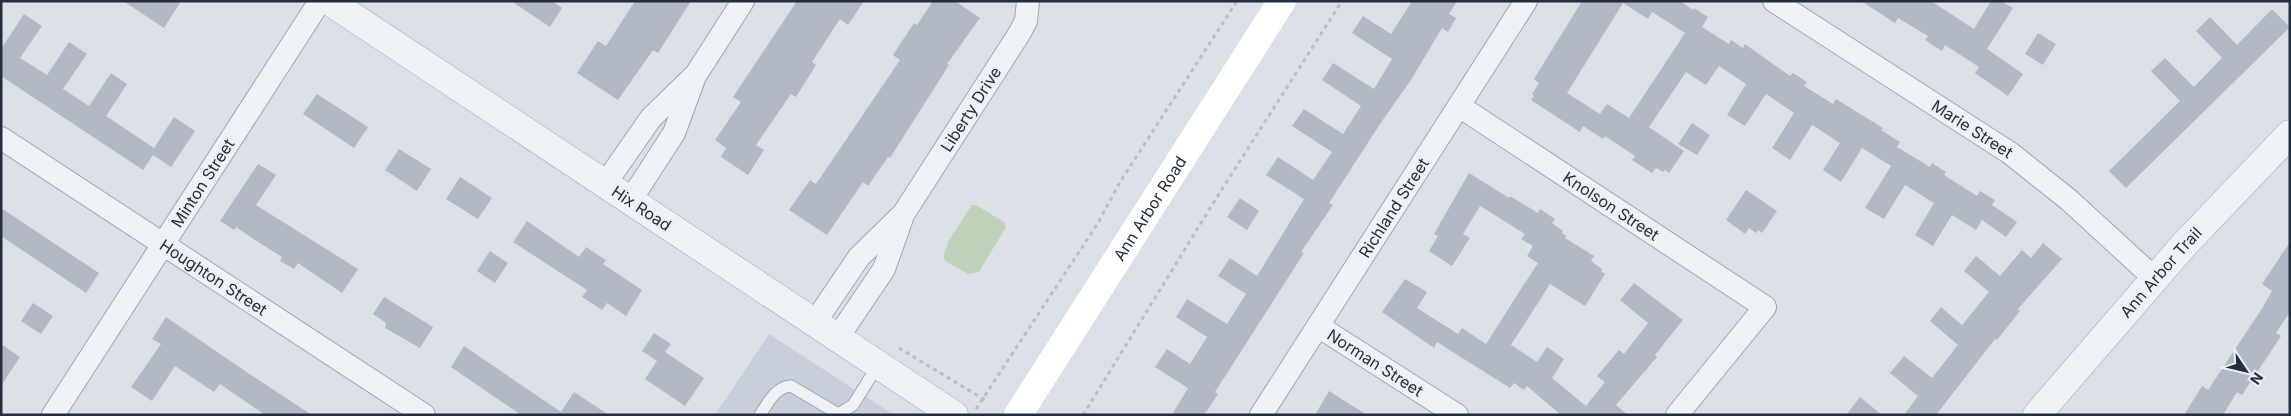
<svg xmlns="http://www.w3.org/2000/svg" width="2291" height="416" viewBox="0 0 2291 416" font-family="Inter,sans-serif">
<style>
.built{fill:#c9cfda}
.green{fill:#c1d2bc}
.building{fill:#b2b9c5;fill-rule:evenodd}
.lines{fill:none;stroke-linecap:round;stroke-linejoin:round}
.service-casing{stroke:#a0a7b1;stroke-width:13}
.minor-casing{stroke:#a0a7b1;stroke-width:24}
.tertiary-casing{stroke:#a0a7b1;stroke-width:29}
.path{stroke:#b9bec6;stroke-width:3;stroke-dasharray:4 4;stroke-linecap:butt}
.service{stroke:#eef1f5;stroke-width:11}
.minor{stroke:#eef1f5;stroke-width:22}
.tertiary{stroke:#eef1f5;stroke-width:28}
.secondary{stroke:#fff;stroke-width:28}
.labels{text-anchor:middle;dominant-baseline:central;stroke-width:5;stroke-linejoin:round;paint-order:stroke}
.street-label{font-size:16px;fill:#242e3f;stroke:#ebeff5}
</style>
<rect width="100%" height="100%" fill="#dbe0e7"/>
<path class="built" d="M769 334 894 415H715Z"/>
<path class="green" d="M972 205H976L1004 222 1006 227 979 272 968 274 945 261 943 256 949 240Z"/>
<path class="building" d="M123 1H181L164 28Z
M511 1H552L562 8 550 27Z
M635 1H691L658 53 653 50 618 100 577 73 598 41 606 46Z
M797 1H864L848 25 840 19 812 62 816 65 796 97 791 94 756 145 764 150 748 175 721 157 726 148 715 140 741 102 733 97Z
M933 1H955L980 18 947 64 949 65 890 158 888 157 868 186 863 182 827 235 789 210 810 180 816 184 900 60 893 55 914 23 917 25Z
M1412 1H1457L1449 14 1456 18 1448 32 1442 28 1411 80 1380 124 1329 203 1333 205 1301 252 1304 253 1215 392 1218 394 1207 411 1203 415H1172L1188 388 1155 367 1167 349 1190 364 1207 337 1176 317 1187 299 1227 324 1246 294 1218 276 1230 258 1257 276 1304 199 1266 175 1278 157 1313 180 1332 152 1292 126 1304 109 1343 134 1361 106 1322 80 1333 63 1374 89 1392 59 1352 33 1363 16 1391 34Z
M1582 1H1680L1693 10 1694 8 1708 17 1702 27 1729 44 1731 40 1743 48 1745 44 1790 76 1793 73 1807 82 1804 86 1833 104 1836 99 1883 128 1881 130 1900 142 1897 147 1930 167 1932 163 1946 172 1944 175 1977 196 1980 191 1995 200 1992 205 2017 222 2006 237 1982 220 1976 230 1952 215 1933 246 1915 235 1934 203 1905 185 1884 219 1865 208 1891 166 1862 148 1841 182 1823 170 1840 143 1812 125 1790 160 1772 148 1794 113 1766 94 1745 126 1727 115 1746 84 1719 66 1706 85 1686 72 1649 127 1684 151 1669 173 1665 170 1663 172 1656 168 1652 173 1632 160 1635 156 1605 136 1603 139 1583 126 1580 132 1531 100 1534 96 1532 94 1539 83 1534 79ZM1623 3 1648 19 1652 12 1685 33 1629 118 1607 104 1600 114 1567 93Z
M1861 1H1931L1974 29 1991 1H2001L2013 8 1987 49 2023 74 2008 96 1975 73 1979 67 1945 45 1942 51 1925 40 1928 36 1898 18 1895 23Z
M2272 9 2290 27 2126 188 2109 171 2180 101 2151 71 2165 58 2194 87 2222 58 2196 31 2210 17 2237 45Z
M24 14 42 26 20 58 47 75 69 42 87 54 63 89 89 106 111 73 127 84 106 116 154 148 174 117 195 131 171 167 153 155 143 170 1 76V49Z
M2038 33 2056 44 2043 65 2025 54Z
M317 94 368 127 354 148 303 114Z
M1692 123 1710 135 1697 155 1678 144Z
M399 149 431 169 417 191 385 170Z
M258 164 276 175 256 205 358 269 342 293 298 263 294 269 280 261 282 257 252 238 236 227 234 230 220 221Z
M1469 173 1509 198 1510 196 1538 213 1540 209 1555 219 1552 223 1563 231 1562 233 1566 236 1565 238 1594 256 1591 261 1602 269 1601 271 1605 274 1585 306 1550 284 1511 345 1537 362 1547 347 1564 359 1552 378 1586 406 1605 382 1597 376 1619 350 1624 354 1648 323 1620 300 1634 283 1683 320 1655 355 1657 357 1616 405 1628 415H1561L1527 386 1524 390 1514 383 1510 388 1437 342 1434 348 1382 312 1405 279 1427 292 1417 308 1458 334 1462 328 1486 344 1521 289 1538 263 1527 256 1533 246 1521 239 1525 234 1480 206 1463 234 1470 238 1452 266 1429 251 1438 236 1434 234Z
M460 177 492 198 478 219 446 199Z
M1746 190 1777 211 1762 233 1758 230 1756 233 1749 228 1745 234 1726 220Z
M1240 198 1259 211 1247 230 1227 217Z
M1 208 99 273 86 293 1 236Z
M527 221 579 257 586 247 606 260 603 264 642 290 626 316 607 303 602 310 582 297 587 290 513 242Z
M2290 242V312L2276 333 2281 336 2242 395 2237 392 2223 415H2184L2202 386 2208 390 2263 307 2272 291 2262 284Z
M2043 243 2062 259 2018 309 2020 311 1997 340 1995 339 1936 415H1904L1918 396 1890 373 1904 356 1932 378 1958 345 1930 321 1941 307 1962 325 1989 292 1964 271 1976 256 2000 276 2022 250 2031 258Z
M490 251 508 263 495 283 477 271Z
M384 297 433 327 420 348 385 328 386 323 373 314Z
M33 303 53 316 41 334 21 321Z
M166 317 248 373 312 415H265L220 384 214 392 175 366 152 401 131 387 161 344 152 339Z
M654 333 671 344 665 352 704 378 685 406 645 379 657 361 642 351Z
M1 344 20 357 1 386Z
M464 346 561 412 574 392 609 415H521L451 367Z
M1329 391 1367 415H1315Z
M1860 397 1882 415H1846Z"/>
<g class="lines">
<g class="service-casing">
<path id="service" d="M760 415C768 403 775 387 791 386L840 415
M837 415 853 405 878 365"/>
</g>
<g class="minor-casing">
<g id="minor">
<path id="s1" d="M1774 1 2010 153 2069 200 2154 278"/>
<path id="s2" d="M1459 106 1765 307 1677 415"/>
<path id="s3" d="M1 138 424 415"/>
<path d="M605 184 651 118 692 78"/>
<path d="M630 201 674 133 695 76 743 1"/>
<path id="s4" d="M815 322 859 257 904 213 1019 34 1026 21 1028 1"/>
<path id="s5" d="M1318 326 1457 415"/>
<path d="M838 337 884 269 902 218"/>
<path id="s6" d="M53 415 320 1"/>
<path id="s7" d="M1261 415 1526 1"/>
</g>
</g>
<g class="tertiary-casing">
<g id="tertiary">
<path id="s8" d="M329 1 954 415"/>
<path id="s9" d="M2037 415 2183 246 2290 134"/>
</g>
</g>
<path class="path" d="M899 348 985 400
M976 409 1098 223 1120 182 1237 1
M1083 415 1217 197 1342 1"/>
<use href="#service" class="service"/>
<use href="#minor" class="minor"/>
<use href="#tertiary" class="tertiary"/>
<path class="secondary" id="s10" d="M1018 415 1282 1"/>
</g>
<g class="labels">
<g class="street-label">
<text stroke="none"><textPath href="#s4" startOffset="265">Liberty Drive</textPath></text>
<text stroke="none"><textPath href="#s1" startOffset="236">Marie Street</textPath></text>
<text stroke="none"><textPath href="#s6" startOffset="276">Minton Street</textPath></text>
<text stroke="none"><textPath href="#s2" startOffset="182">Knolson Street</textPath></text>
<text stroke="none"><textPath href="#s8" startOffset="375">Hix Road</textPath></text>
<text stroke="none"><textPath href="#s10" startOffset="245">Ann Arbor Road</textPath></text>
<text stroke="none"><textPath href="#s7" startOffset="246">Richland Street</textPath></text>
<text stroke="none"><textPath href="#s9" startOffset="189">Ann Arbor Trail</textPath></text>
<text stroke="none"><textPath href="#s3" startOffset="254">Houghton Street</textPath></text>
<text stroke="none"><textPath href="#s5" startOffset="68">Norman Street</textPath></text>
</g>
</g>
<rect width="2291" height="416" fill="none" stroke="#242e3f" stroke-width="5"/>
<g transform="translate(2246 371) rotate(125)" stroke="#ebeff5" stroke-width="4" paint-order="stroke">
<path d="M0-4L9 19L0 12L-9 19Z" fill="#242e3f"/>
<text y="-8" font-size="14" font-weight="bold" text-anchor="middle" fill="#242e3f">N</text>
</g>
</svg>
